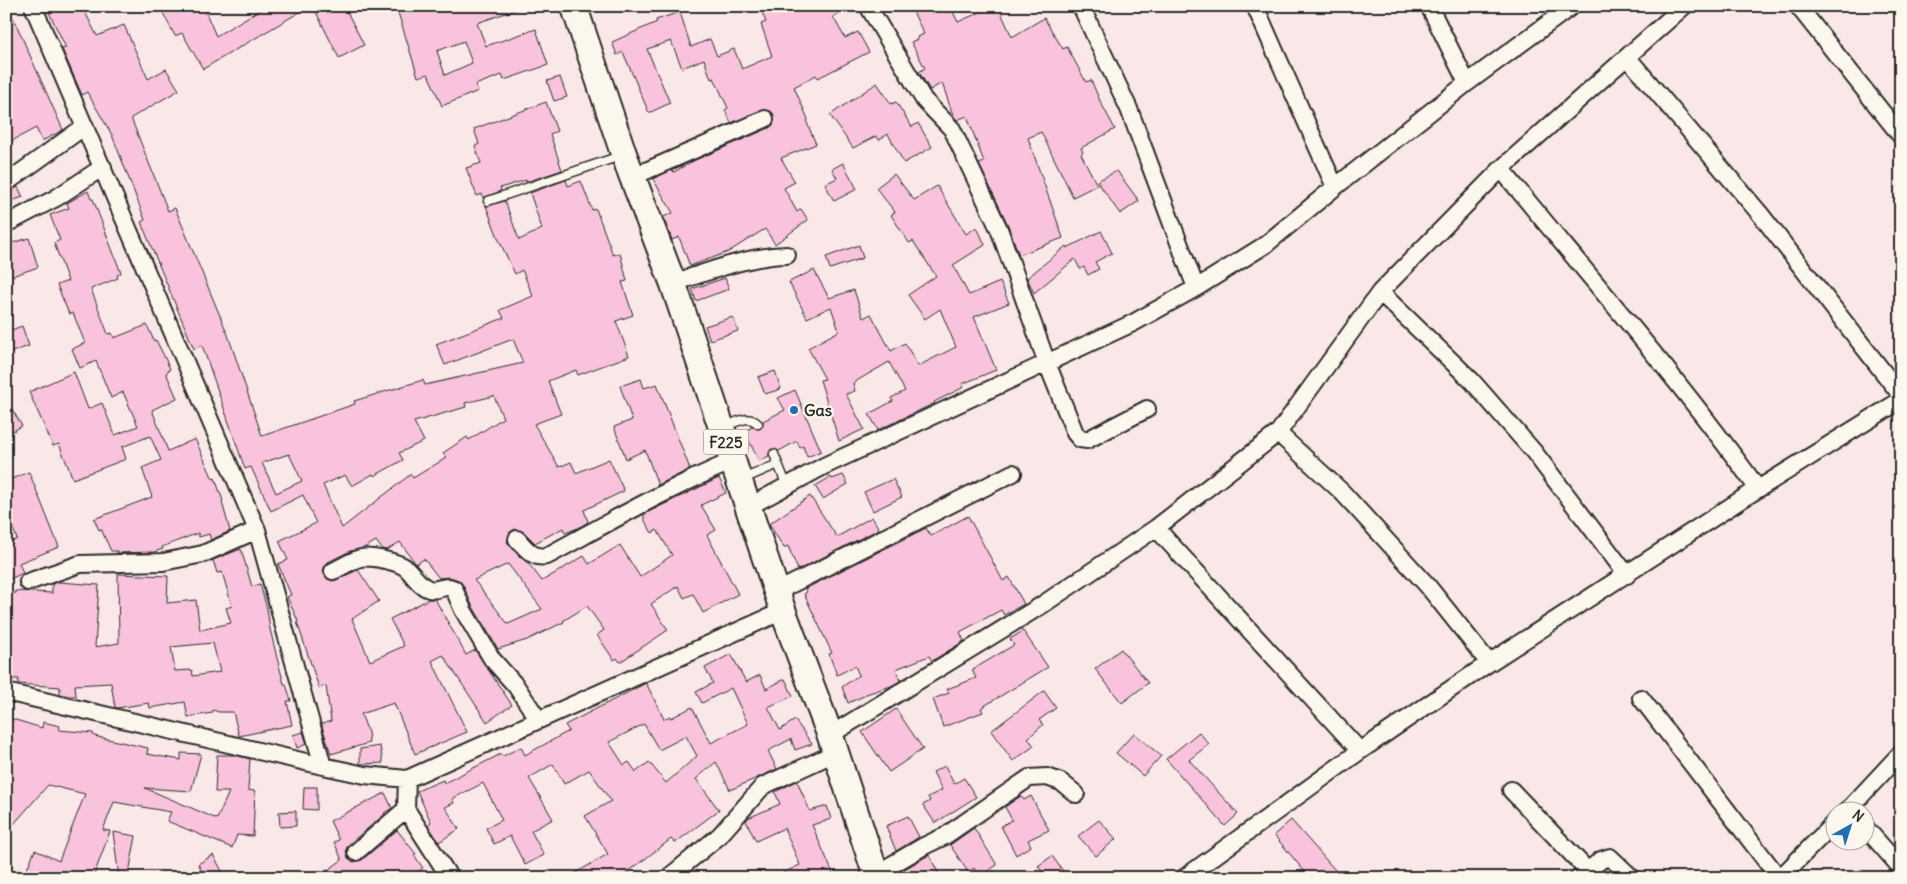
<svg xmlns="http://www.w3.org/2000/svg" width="1907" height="884" viewBox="0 0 1907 884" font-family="Delius,sans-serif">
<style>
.building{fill:#f9c3dd;stroke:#2b2b2b;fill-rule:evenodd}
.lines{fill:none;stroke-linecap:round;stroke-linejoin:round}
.lane-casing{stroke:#2b2b2b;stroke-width:11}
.street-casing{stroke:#2b2b2b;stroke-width:20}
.primary-casing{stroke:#2b2b2b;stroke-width:29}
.lane{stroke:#fbf7ec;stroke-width:8}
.street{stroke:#fbf7ec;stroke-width:16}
.primary{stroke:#fbf7ec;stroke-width:25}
.poi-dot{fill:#1f6fb2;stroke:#fbf7ec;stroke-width:2}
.labels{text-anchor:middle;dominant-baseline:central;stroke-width:4.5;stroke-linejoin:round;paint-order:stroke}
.shield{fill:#fbf7ec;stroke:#696865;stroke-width:1}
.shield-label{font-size:15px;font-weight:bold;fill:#2b2b2b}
.poi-label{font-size:16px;font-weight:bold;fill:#2b2b2b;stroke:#fbf7ec;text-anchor:start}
</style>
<rect width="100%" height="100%" fill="#fae7e8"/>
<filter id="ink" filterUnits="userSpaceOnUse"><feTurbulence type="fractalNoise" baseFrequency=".02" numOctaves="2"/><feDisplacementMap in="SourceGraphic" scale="10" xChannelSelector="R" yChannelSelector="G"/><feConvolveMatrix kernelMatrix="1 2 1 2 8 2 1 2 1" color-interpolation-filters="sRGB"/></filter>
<g filter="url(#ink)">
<path class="building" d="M6 6H8L63 130 42 141 36 128 6 144Z
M46 6H82L97 36 124 25 148 79 166 69 179 90 131 118 168 211 175 208 228 335 262 436 355 404 354 401 423 380 425 385 523 363 513 339 445 365 436 344 504 318 500 310 533 296 522 270 515 274 499 240 486 206 505 201 519 240 542 229 530 193 566 180 568 186 581 181 592 210 596 209 613 255 620 253 627 281 622 282 633 315 616 321 629 356 578 375 576 370 548 381 561 414 534 424 559 467 571 462 576 473 609 459 624 491 584 510 588 522 578 528 565 533 563 528 535 543 524 532 515 529 510 532 507 542 519 556 529 564 542 581 584 556 589 564 620 545 640 577 672 555 657 530 652 533 644 519V514L719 478 726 493 701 505 716 530 707 535 738 594 703 613 693 594 684 598 678 586 651 604 668 630 620 662 617 658 614 660 597 635 604 630 587 606 563 621 564 622 527 640 498 649 472 605 463 585 459 580 449 577 439 578 424 559 416 564 400 542 387 550 382 549 376 541 364 548 350 551 328 562 325 566 323 571 327 579 333 581 358 570 379 601 352 619 370 661 404 646 390 619 429 599H435L466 655 475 650 512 705 487 722 443 655 432 661 467 732 415 754 394 703 361 714 368 732 369 743 331 754 322 726V724L331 721 326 686 319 688 297 622 298 621 287 597 291 595 278 564 288 560 279 541 316 523 303 495 271 511 251 467 245 469 202 345 194 349 141 222 145 220 112 135 87 92 82 95 62 49 66 48ZM494 396 503 418 469 440 467 437 443 453 446 458 413 478 411 474 342 528 323 485 345 475 352 486 373 474 374 476 403 460 399 453 424 441 414 422 466 407 465 403ZM289 454 302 481 276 493 262 463ZM508 564 542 609 508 624 474 580Z
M176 6H203L216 36 266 6H310L203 69 182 33 175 36 163 13Z
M313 6H344L364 45 339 58Z
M396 6H520V8L477 23 486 46 536 29 548 65 504 80 502 75 475 85 478 91 442 106 428 74 418 77ZM464 41 472 63 445 75 437 51Z
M759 6H850L833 17 845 38 858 32 869 52 818 78 816 75 794 87 808 119 807 123 816 144 781 158 795 182 784 188 797 212 801 209 808 220 775 244 765 229 728 252 690 266 679 237 672 240 669 232 663 217 673 213 653 179 672 170 674 172 693 161 769 128 773 125 774 115 771 111 761 110 731 123 725 110 728 108 714 78 711 79 704 59 682 68 671 41 647 49 670 103 649 113 623 52 617 55 612 42 657 22 656 20 680 12 691 47 710 39 717 56 734 49 742 69 772 56 761 24 766 22Z
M910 6H950L958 22 994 6H998L1012 37 1044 18 1063 49 1067 47 1086 82 1091 80 1100 101 1115 129 1081 148 1083 152 1081 154 1097 185 1073 197 1041 132 1028 138 1063 238 1019 255 1008 225 979 164 984 162 967 116 957 120 953 115 942 83 930 90 919 72 925 68 911 42 918 39 917 37 924 34Z
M560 77 567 97 554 101 547 81Z
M877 83 891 104 896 102 912 127 918 123 932 147 904 163 888 134 879 140 876 136 853 148 830 115Z
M546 102 557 131 550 134 562 170 526 182V180L500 188 501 191 483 198 482 194 477 196 466 168 481 163 475 146 479 144 474 129Z
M843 163 857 189 834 201 825 184 837 178 832 169Z
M1117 171 1139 201 1120 214 1097 181Z
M894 174 914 200 937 186 966 234 977 227 985 245 953 265 969 295 1000 282 1009 303 974 317 996 370 962 384 964 387 934 402 935 403 878 430 869 414 893 401 891 398 905 391 889 362 853 383 855 391 846 394 864 429 839 441 820 380 825 379 808 348 839 331 831 307 807 318 789 282 814 270 829 298 854 290 863 318 871 314 891 351 905 343 918 366 956 347 940 309 925 319 908 295 936 276 913 241 909 243 891 215 895 212 876 188Z
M18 187 23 197 6 203V193Z
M88 191 91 199H93L121 273 117 275 118 278 91 289 108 334 112 333 114 338 147 325 154 341 156 340 165 358 170 369 166 373 177 398 152 410 168 451 195 439 213 479 215 478 223 501 222 502 230 531 211 540 209 534 199 537 198 533 162 547 163 549 154 552 117 553V551H111L101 529 99 530 94 519 152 497 142 468 161 460 150 436 122 447 126 459 73 479 59 444 53 446 29 392 74 372 88 409 102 403 115 435 138 426 123 392 111 398 96 361 80 368 72 349 85 343 73 313 69 314 57 285 68 281 54 243 60 240 50 215 69 208 67 203Z
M1101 231 1112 253 1095 262 1099 269 1088 275 1084 267 1080 269 1075 259 1034 293 1027 278 1066 246 1067 248Z
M29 238 38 267 12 276 6 261V245Z
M859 245 863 258 830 269 826 257Z
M725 278 729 289 696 301 692 289Z
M733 317 738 331 710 340 705 326Z
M22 326 29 346 6 354V332Z
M775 371 781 389 765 394 758 377Z
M641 379 644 388 657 384 690 469 658 485 645 450 626 459 614 427 632 420 620 386Z
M795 390 821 451 807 457 803 446 800 448 797 441 779 451 775 449H771L769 453V456L759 461 744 431 753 427 757 429H760L763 425V421L785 410 778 398Z
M6 399 22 426 6 435Z
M29 472 59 547 19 563 23 573 10 579 6 571V533L10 542 17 539 6 511V481Z
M843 475 848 484 823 499 815 486 831 477 832 479Z
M893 479 902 497 873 511 864 492Z
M810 496 837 537 872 517 879 529 798 570 788 546 784 548 769 524Z
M968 516 1003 581 1009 577 1024 604 1004 615 1001 610 960 632 964 641 932 661 929 656 896 669 900 681 891 686 866 694V695L848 703 842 687 859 675 855 666 837 675 829 654 832 653 804 594 807 592 805 589 926 528 931 536Z
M241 549 252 587 260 584 267 609 270 629 277 658 284 684H286L291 701H287L292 725 239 736 233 712H219L213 710 212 713 188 717 185 702 150 708 149 703 117 708 115 707 111 683 75 685 76 696H69L60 694V687L18 684 19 679H6V593H16L15 591 52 593V584L59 582 99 585 95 647 119 643 118 574 168 576 167 603 196 600 200 630 231 623 226 608 232 606 222 572 217 573 213 560ZM213 643 220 672 193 676 192 670 175 671 171 647Z
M1023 631 1048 667 981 708 983 712 943 727 933 699 949 693 947 689 976 678 972 670 1014 645 1010 639Z
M1121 649 1148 683 1122 703 1095 669Z
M731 654 746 682 760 675 766 689 785 679 793 696 768 707 780 730 795 720 812 744 795 750 791 739 768 751 777 769 730 790 716 762 696 779 719 810 675 843 671 839 620 878H567L608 854 585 816 611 801 589 770 564 784 553 764 529 778 553 819 531 831 544 855 525 865 510 836 494 844 486 828 502 820 483 783 452 799 454 803 445 807 459 829 439 842 428 825 431 822 417 791 443 780 444 783 501 754 503 756 521 747 525 755 569 731 565 725 646 683 664 719 670 716 671 718 692 707 711 743 748 724 731 688 702 703 696 692 713 683 705 668ZM644 724 659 750 686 736 697 756 666 783 649 762 636 772 629 762 624 765 609 742Z
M1044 691 1056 708 1039 720 1043 725 1028 738 1034 746 1013 761 991 731Z
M896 709 923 749 889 772 862 732Z
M6 717 42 728 43 722 60 726 59 730 93 733 94 736 148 748 147 754 181 760V753L201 754 191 791 145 788 217 819 229 792H215L217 755H234L250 759 248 790 255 791 253 836 237 835 232 848 167 821 171 812 114 802 103 830 110 831 93 878H23L35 850 59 861 85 794 48 785 6 833Z
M303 732 307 744 297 748 293 735Z
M1199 732 1209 744 1189 760 1238 814 1225 826 1166 759Z
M1134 733 1161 756 1143 776 1116 753Z
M380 746 383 763 360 764V749Z
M945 766 954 784 964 778 976 797 935 823 923 805 930 801 928 797 942 790 933 772Z
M797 781 810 811 827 806 831 819 812 825 835 878H772L800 865 784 828 756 841 746 821 748 818 780 804 775 792Z
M304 787H317V810L303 809Z
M385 793 392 808 384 813 385 814 349 844 346 849 348 858 353 862 362 860 397 830 416 854 414 855 423 868 409 878H317L342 860 334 842 339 840 330 821Z
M1021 796 1024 800 1031 796 1049 830 1028 840 1031 846 1016 855 1001 826 1012 820 1005 807Z
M296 811V826L280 827 279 812Z
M908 816 919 837 896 851 886 826Z
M1099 820 1116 839 1096 856 1078 836Z
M1291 820 1342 878H1310L1274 835Z
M974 828 997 865 979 877 974 868 968 872 950 845Z
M113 832 136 836 128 878H119Z
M213 855 226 878H206L198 864Z
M929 855 941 878H891V877Z
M1052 856 1068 878H1047L1038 866Z"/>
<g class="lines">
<g class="lane-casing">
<path id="lane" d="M488 201 620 156
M726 426C737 422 749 414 758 424
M774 454 787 486
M743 479 778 464"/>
</g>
<g class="street-casing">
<path id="street" d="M33 6 257 530 323 766
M868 6 924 100 952 129 999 229 1047 363 1075 433 1080 439 1087 440 1147 409
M1081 6 1129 109 1196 288
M1255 6 1335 187
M1429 6 1467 83
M1798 6 1901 136
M1628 58 1761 215 1901 395
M1501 169C1588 275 1678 378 1758 489
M632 177 765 119
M6 183 85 126
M6 224 56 198 103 167
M673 283C711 271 747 256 787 255
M1380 292 1472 381 1534 452 1627 575
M1278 433 1342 492 1427 585 1489 663
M748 507 824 466 1133 323 1196 288 1265 245 1335 187 1467 83 1572 6
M1156 528 1360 751
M517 539C526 548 532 559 547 556 608 523 668 488 733 461
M333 571C342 567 352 560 361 558 371 556 399 562 406 568 413 574 419 586 429 589 438 592 446 583 454 589L463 610 492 659 516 686 538 719
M28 582 80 564 163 562 203 554 257 530
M778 591 1013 473
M6 692 323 766 365 775 407 779 783 611
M1641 698 1779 878
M830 735 1042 605 1156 528 1278 433 1380 292 1501 169 1684 6
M407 779 406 809 450 878
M1511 790 1588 871
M1846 812 1901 753
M1864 826 1901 868
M356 852 406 809
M876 874 924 846 945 836 1029 778 1047 777 1061 782 1076 794
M668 878 719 836 763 786 835 753
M1184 878 1360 751 1489 663 1742 499 1901 400
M1579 878 1601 860 1610 857 1632 878
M1780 878 1834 823"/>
</g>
<g class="primary-casing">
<path id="primary" d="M574 6 624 155 673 283 783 611 830 735 877 878"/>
</g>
<use href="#lane" class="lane"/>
<use href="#street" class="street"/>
<use href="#primary" class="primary"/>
</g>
</g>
<circle class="poi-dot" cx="794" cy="410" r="5"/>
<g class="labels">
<rect class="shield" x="703.5" y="429.5" width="45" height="25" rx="4"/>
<g class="shield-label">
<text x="726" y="442">F225</text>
</g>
<g class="poi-label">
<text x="804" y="410">Gas</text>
</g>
</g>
<rect width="1907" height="884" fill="none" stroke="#fbf7ec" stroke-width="25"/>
<rect x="12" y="12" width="1882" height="859" fill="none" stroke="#2b2b2b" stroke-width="2" filter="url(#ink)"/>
<g transform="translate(1850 826) rotate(39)"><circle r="24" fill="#fbf7ec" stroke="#a8a59f"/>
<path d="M0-4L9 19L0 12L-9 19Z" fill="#1f6fb2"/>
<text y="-8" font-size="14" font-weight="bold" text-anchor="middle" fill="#2b2b2b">N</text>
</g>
</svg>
